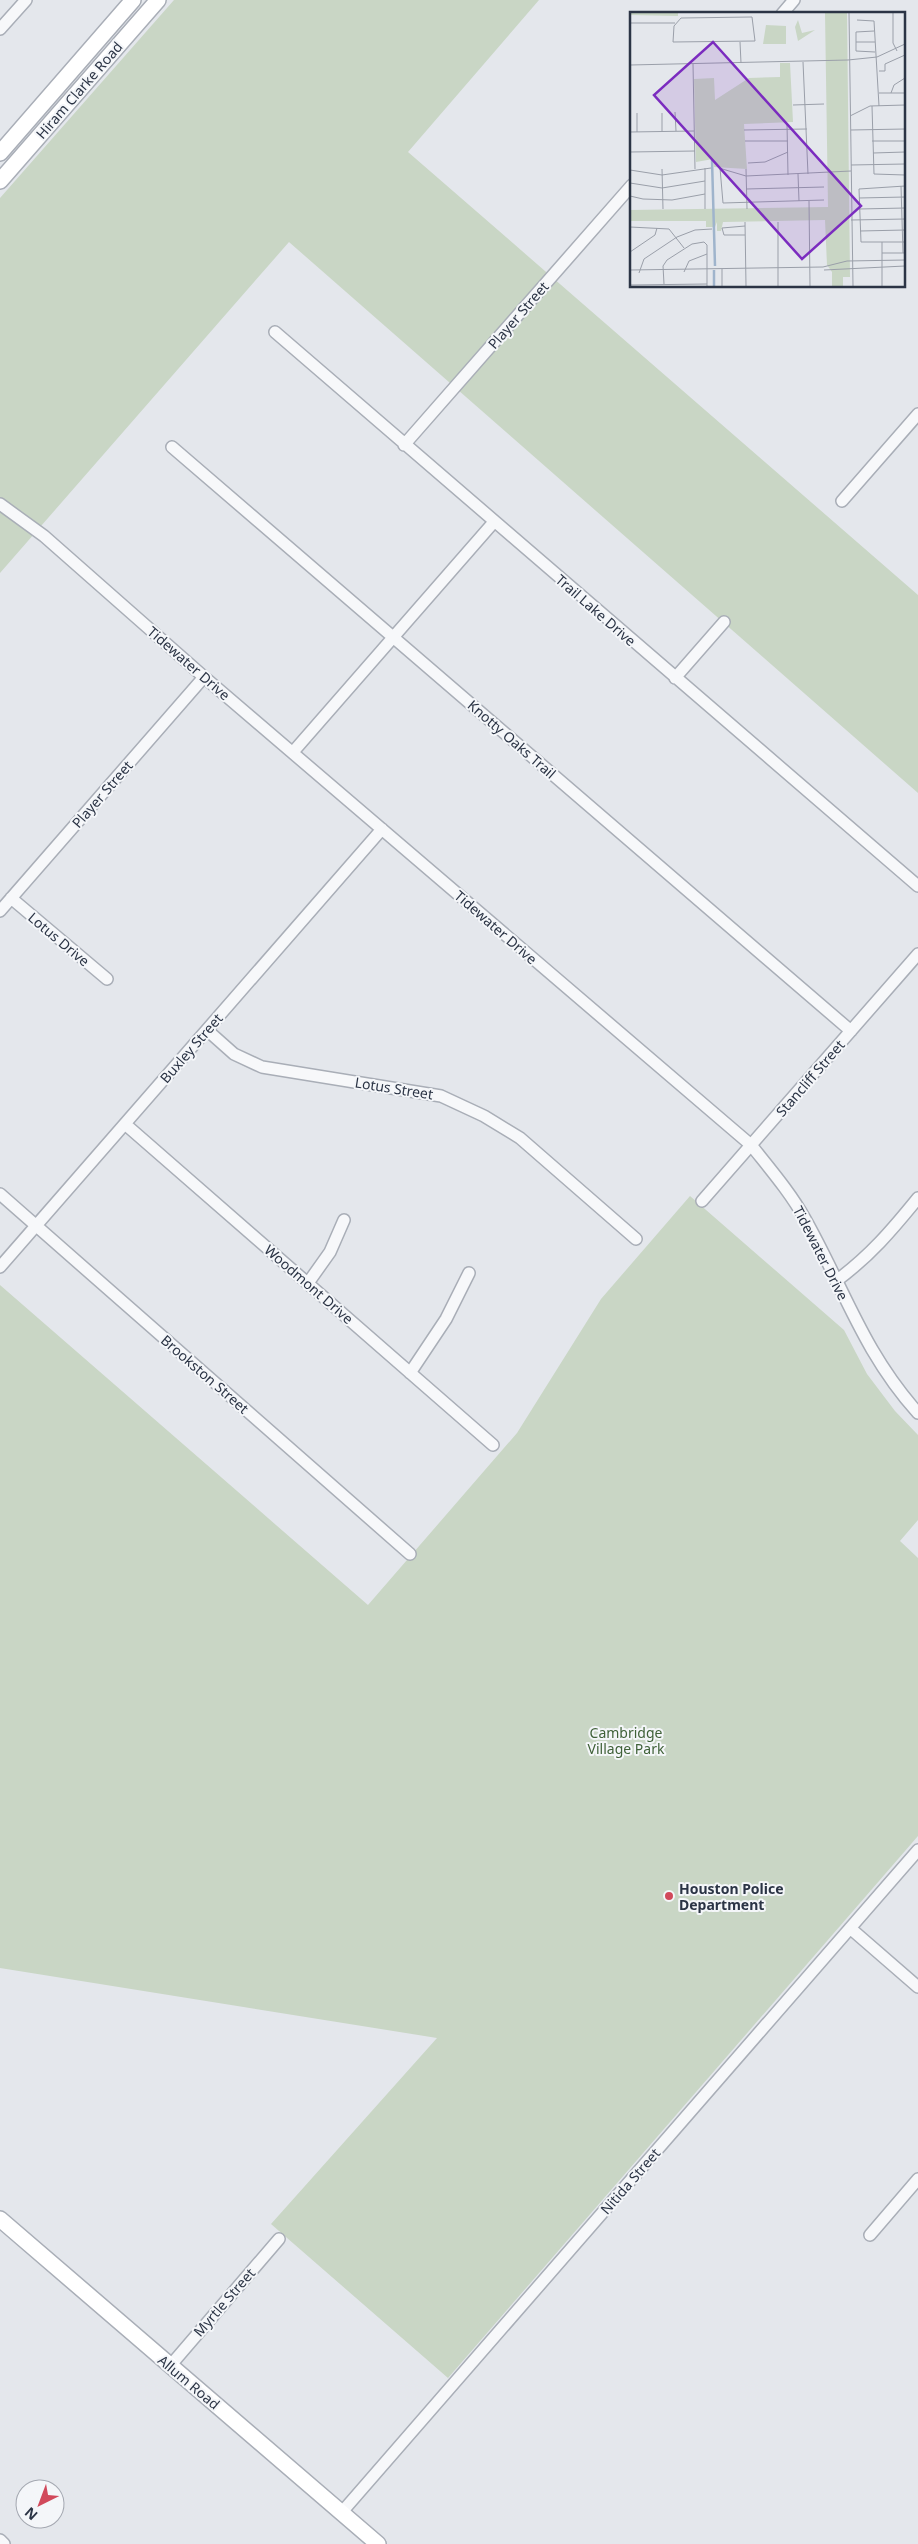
<svg xmlns="http://www.w3.org/2000/svg" width="918" height="2544" viewBox="0 0 918 2544" font-family="'Noto Sans',sans-serif">
<style>
.green{fill:#c9d6c5}
.lines{fill:none;stroke-linecap:round;stroke-linejoin:round}
.street-casing{stroke:#a9aeb7;stroke-width:14}
.secondary-casing{stroke:#a9aeb7;stroke-width:18}
.street{stroke:#f7f8fa;stroke-width:11}
.secondary{stroke:#fff;stroke-width:15}
.poi-dot{fill:#d1495b;stroke:#f4f6f9;stroke-width:2}
.labels{text-anchor:middle;dominant-baseline:central;stroke-width:4;stroke-linejoin:round;paint-order:stroke}
.street-label{font-size:14px;fill:#2b3445;stroke:#f4f6f9}
.park-label{font-size:14px;fill:#3f6138;stroke:#f4f6f9}
.poi-label{font-size:14px;font-weight:bold;fill:#2b3445;stroke:#f4f6f9;text-anchor:start}
.inset-river{fill:none;stroke:#9fb4cc;stroke-width:2.5}
.inset-road{fill:none;stroke:#9a9fa9;stroke-width:1}
.view{fill:#7b2cbf;fill-opacity:0.15;stroke:#7b2cbf;stroke-width:2.5}
.inset-edge{fill:none;stroke:#2b3445;stroke-width:2.5}
</style>
<rect width="100%" height="100%" fill="#e4e7ec"/>
<path class="green" d="M174 0H539L408 152 918 595V793L289 242 0 573V198Z
M690 1196 844 1330 867 1374 895 1411 918 1435V1520L900 1541 918 1558V1836L448 2378 271 2224 437 2038 0 1968V1285L368 1605 517 1433 601 1299Z"/>
<g class="lines">
<g class="street-casing">
<path id="street" d="M782 14 794 0
M0 29 26 0
M275 332 918 886
M404 445 632 185
M172 447 851 1031
M842 501 918 414
M0 504 44 536 204 677 751 1145C770 1169 790 1192 805 1219 844 1288 863 1352 918 1413
M675 678 724 622
M293 752 493 523
M11 898 107 979
M0 911 204 677
M207 1030 234 1054 262 1067 441 1096 484 1116 520 1138 636 1239
M125 1124 493 1445
M0 1194 410 1554
M702 1201 918 954
M0 1267 382 829
M836 1281C870 1256 892 1230 918 1198
M308 1283 330 1252 344 1220
M410 1373 446 1319 469 1273
M850 1928 918 1987
M870 2235 918 2179
M170 2366 279 2239
M342 2512 918 1850
M0 2540 4 2544"/>
</g>
<g class="secondary-casing">
<path id="secondary" d="M0 153 133 0
M0 181 158 0
M0 2219 378 2544"/>
</g>
<use href="#street" class="street"/>
<use href="#secondary" class="secondary"/>
</g>
<circle class="poi-dot" cx="669" cy="1896" r="5"/>
<g class="labels">
<g class="street-label">
<text transform="translate(79 90) rotate(-49)">Hiram Clarke Road</text>
<text transform="translate(518 315) rotate(-49)">Player Street</text>
<text transform="translate(596 610) rotate(41)">Trail Lake Drive</text>
<text transform="translate(189 663) rotate(41)">Tidewater Drive</text>
<text transform="translate(512 739) rotate(41)">Knotty Oaks Trail</text>
<text transform="translate(102 794) rotate(-49)">Player Street</text>
<text transform="translate(496 927) rotate(41)">Tidewater Drive</text>
<text transform="translate(59 939) rotate(40)">Lotus Drive</text>
<text transform="translate(191 1048) rotate(-49)">Buxley Street</text>
<text transform="translate(810 1078) rotate(-49)">Stancliff Street</text>
<text transform="translate(394 1088) rotate(9)">Lotus Street</text>
<text transform="translate(821 1253) rotate(63)">Tidewater Drive</text>
<text transform="translate(309 1284) rotate(41)">Woodmont Drive</text>
<text transform="translate(205 1374) rotate(41)">Brookston Street</text>
<text transform="translate(630 2181) rotate(-49)">Nitida Street</text>
<text transform="translate(224 2302) rotate(-49)">Myrtle Street</text>
<text transform="translate(189 2382) rotate(40)">Allum Road</text>
</g>
<g class="park-label">
<text x="626" y="1732">Cambridge<tspan x="626" dy="16">Village Park</tspan></text>
</g>
<g class="poi-label">
<text x="679" y="1888">Houston Police<tspan x="679" dy="16">Department</tspan></text>
</g>
</g>
<g transform="translate(630 12)">
<rect width="275" height="275" fill="#e4e7ec"/>
<path d="M0 1H48V4L0 3ZM195 1H217L220 265H213V274H202V260L197 253 195 208 93 210 91 219H87V210L85 215H76V209H0V198L198 195ZM168 8 172 21 185 18 168 29 165 15ZM136 13 156 14V32H133ZM150 51H160L163 110 114 112 117 157 84 155 83 147 66 150 64 67 84 66 85 88 119 66 150 65Z" fill="#c9d6c5"/>
<path class="inset-river" d="M82 148 85 254M84 274V258"/>
<path class="inset-road" d="M219 1 223 274M263 1V31L267 39M122 5 125 29 43 30 44 14 51 6ZM227 8 244 9 249 94M0 11H45M244 19 226 20V39L245 40M110 30 111 51M226 30H245M218 48 247 45 275 32M173 50 178 162M63 52 65 157M0 53 218 48M249 59H255V52L275 43M249 81H275M261 81 264 73 275 66M163 93 194 92M242 94 244 162 275 163M45 100 46 119M7 101V120M32 101V120M220 104 240 94 275 93M157 112 158 163M114 118 177 117M221 118 275 117M0 120 64 119M115 129H158M242 129H275M0 140 65 139M243 141 275 140M118 151 135 150 158 140M221 153 275 152M75 156V197M89 156 116 164 221 159M90 156 93 191 194 188M32 157 33 197M116 157 117 197M0 158 32 163 81 156M168 162 169 189M0 170V184L13 187 42 188 75 182M0 171 32 176 75 169M271 174 273 241M275 174 229 177 231 230H275M116 177 194 175M229 186 275 185M179 189 180 274M229 197 275 196M221 208 275 207M115 210 116 274M148 210V274M115 214 92 216 94 223H115M0 215 39 217 54 236M230 219 275 218M0 240 25 223 27 216M252 241H275M92 257V274M0 258 193 255 217 249 275 248M194 258 275 254M54 260 59 249 77 242M9 261 14 247 47 225 65 218 82 217M34 272 33 254 37 248 62 232 74 230 77 233V274M0 273 77 272M252 274V230"/>
<path class="view" d="M83 30 231 194 172 247 24 83Z"/>
<rect width="275" height="275" class="inset-edge"/>
</g>
<g transform="translate(40 2504) rotate(222)"><circle r="24" fill="#f4f6f9" stroke="#a4a8b1"/>
<path d="M0-4L9 19L0 12L-9 19Z" fill="#d1495b"/>
<text y="-8" font-size="14" font-weight="bold" text-anchor="middle" fill="#2b3445">N</text>
</g>
</svg>
